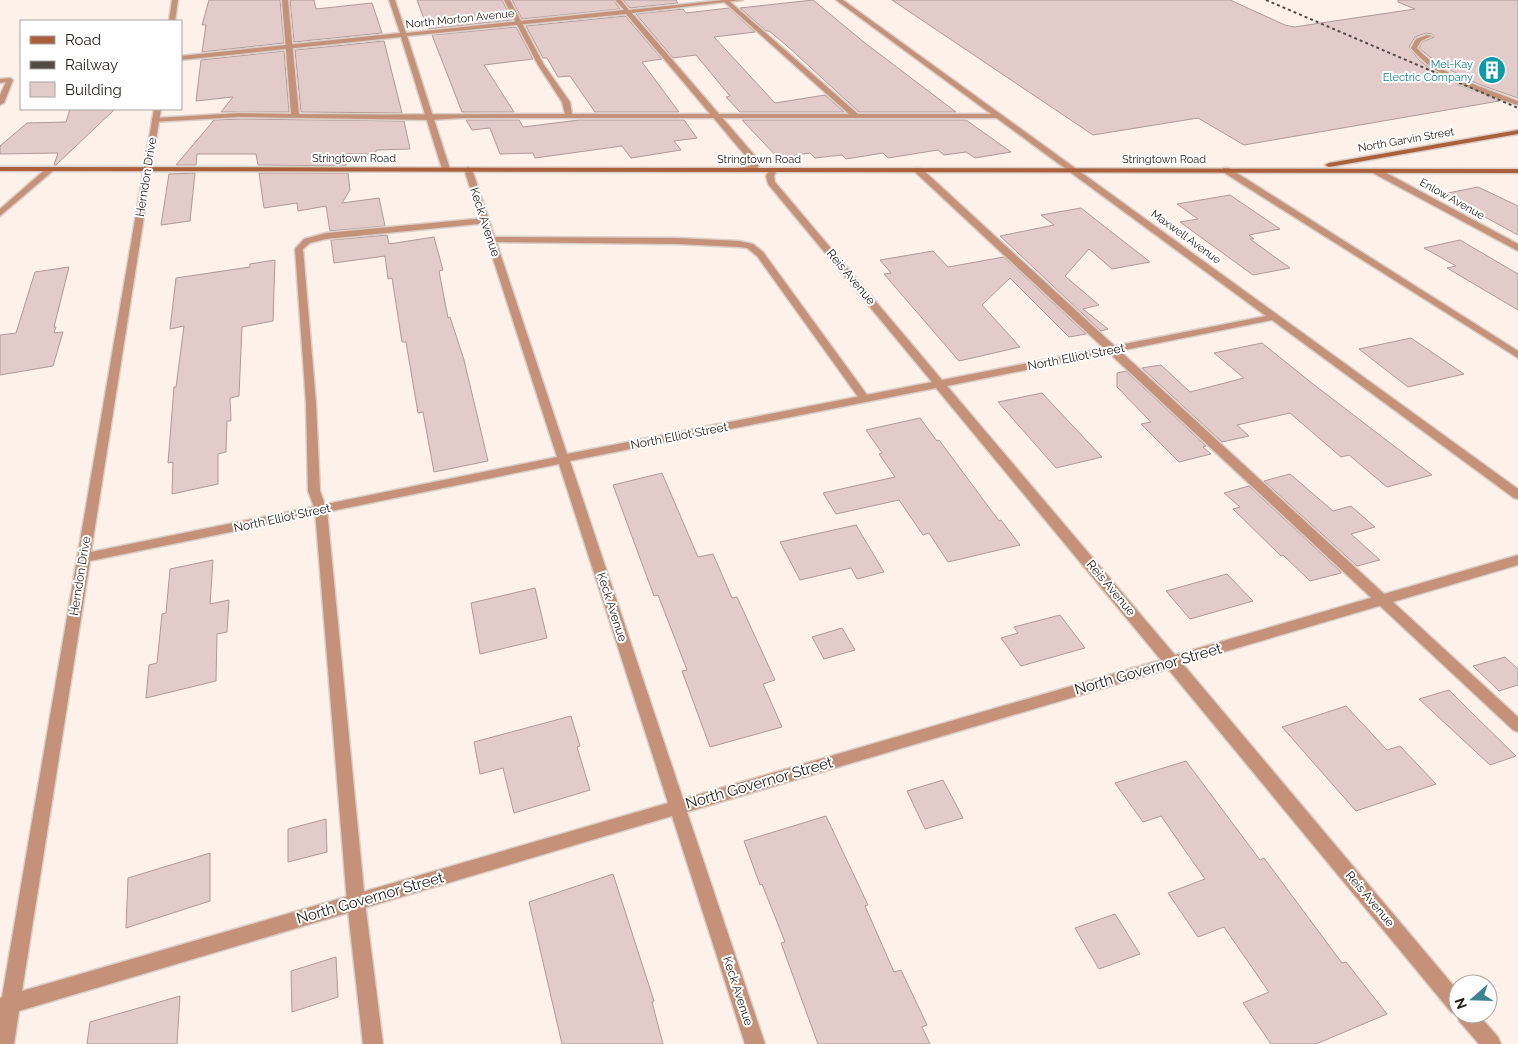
<svg xmlns="http://www.w3.org/2000/svg" width="1518" height="1044" viewBox="0 0 1518 1044" font-family="Raleway,sans-serif">
<style>
.building{fill:#e3cbca;stroke:#b09998}
.lines{fill:none;stroke-linecap:round;stroke-linejoin:round}
.lane-casing{stroke:#dacfc9;stroke-width:3}
.street-casing{stroke:#dacfc9;stroke-width:3}
.secondary-casing{stroke:#dacfc9;stroke-width:3}
.lane{fill:#c59279;fill-rule:evenodd}
.street{fill:#c59279;fill-rule:evenodd}
.secondary{fill:#aa613b;fill-rule:evenodd}
.rail{stroke:#534b46;stroke-width:2;stroke-dasharray:3 3;stroke-linecap:butt}
.labels{text-anchor:middle;dominant-baseline:central;stroke-width:4;stroke-linejoin:round;paint-order:stroke}
.far-street-label{font-size:11px;fill:#251e1a;stroke:#fff}
.far-culture-label{font-size:11px;fill:#0d838f;stroke:#fff;text-anchor:end}
.street-label{font-size:12px;fill:#251e1a;stroke:#fff}
.near-street-label{font-size:15px;fill:#251e1a;stroke:#fff}
</style>
<rect width="100%" height="100%" fill="#fdf1ea"/>
<path class="building" d="M209 0H280L284 43 202 52 206 25H202Z
M290 0H314L316 9 372 3 382 33 294 42Z
M417 0H502L512 20 430 29 427 27Z
M512 0H613L620 9 522 19Z
M623 0H676L678 3 630 8Z
M813 0 865 43 956 112H859L786 45 769 31H766L740 8Z
M892 0H1230L1285 25 1294 27 1415 9 1398 2V0H1518V98L1478 84 1440 65 1419 48 1422 42 1434 37 1432 34 1426 33 1415 37 1409 47 1419 60 1431 69 1459 85 1499 101 1244 145 1198 118 1093 135Z
M729 8 755 32 714 37 775 103 825 95 844 112H740L726 97 730 96 696 55 673 58 636 14 683 9 686 13Z
M625 16 662 59 642 62 679 112H595L570 76 558 77 547 58H543L526 26Z
M516 27 533 59 484 65 514 112H462L432 35Z
M384 41 402 113 301 112 295 50Z
M284 51 289 112H221L233 97 196 101 201 60Z
M70 109H115L56 165H54L58 153 0 154V146L27 123 66 122Z
M240 119 404 121 410 149 377 150 374 154H345L346 166 258 165 256 154H197L196 165H176L214 120Z
M466 120H519L523 127 579 120H684L697 138 674 141 681 150 631 158 622 146 535 158 533 153 500 154 490 128 472 130Z
M742 120H966L1011 152 975 158 966 152 944 155 938 150 888 158 883 153 846 159 842 155 815 158 810 153 778 158Z
M195 173 190 221 161 225 169 174Z
M259 173H348L350 190 342 203 379 198 385 226 330 231 326 206 298 211 297 203 264 208Z
M1478 187 1518 206V235L1443 194Z
M1230 195 1280 229 1249 235 1254 239H1250L1290 268 1253 275 1180 222 1198 219 1177 204Z
M1081 208 1150 262 1112 269 1089 249 1065 276 1099 305 1083 309 1108 329 1101 331 1000 236 1054 225 1041 215Z
M387 235 389 244 434 237 443 270 439 271 448 318 450 317 464 360 488 461 434 472 423 412 418 413 406 342H402L392 278 388 279 385 256 334 263 331 240Z
M1460 240 1518 274V310L1447 268 1456 266 1424 248Z
M933 251 948 267 1004 257 1086 334 1069 337 1010 278 982 305 1020 347 959 361 884 274 891 273 880 260Z
M275 260 273 321 242 327 239 396 230 398 231 421H227L226 452 218 454V484L172 494 173 462 168 463 174 387H176L184 326 170 329 176 278 250 267V264Z
M69 267 54 327H56L54 333 63 332 53 366 0 375V335L16 333 35 272Z
M1411 338 1464 374 1408 387 1359 349Z
M1262 343 1313 384 1432 475 1387 487 1349 455 1341 457 1290 413 1237 425 1249 436 1222 442 1142 368 1161 365 1190 392 1244 378 1214 353Z
M1126 371 1206 446 1203 447 1211 454 1179 462 1141 424 1151 422 1117 387V373Z
M1042 393 1102 457 1056 468 998 402Z
M920 418 937 441 939 440 999 521 1001 520 1020 545 948 562 929 533 923 535 899 500 836 514 823 493 895 477 879 454 882 453 866 430Z
M662 473 698 557 713 554 732 598 737 597 775 680 763 684 782 727 710 747 682 671 687 670 658 595 654 596 613 485Z
M1290 474 1333 511 1351 506 1375 527 1351 534 1380 560 1357 566 1264 481Z
M1249 486 1340 571 1341 573 1310 581 1283 555 1281 556 1233 509 1240 507 1224 493Z
M856 525 884 572 857 579 851 568 800 580 780 542Z
M213 560 210 604 229 600 227 632 217 634 216 681 146 698 149 665 157 663 162 614 166 613 170 569Z
M1227 574 1253 601 1190 619 1166 591Z
M535 588 547 638 480 654 471 603Z
M1060 615 1085 648 1021 666 1001 638 1018 633 1014 627Z
M842 628 855 650 824 659 812 637Z
M1505 657 1518 669V685L1499 691 1473 666Z
M1449 690 1469 710 1516 756 1490 765 1419 699Z
M1346 706 1387 750 1400 746 1436 784 1356 811 1282 727Z
M571 716 580 746 577 747 590 790 514 813 503 768 480 774 474 742Z
M1186 761 1260 860 1264 858 1342 963 1346 962 1387 1014 1316 1044H1271L1243 1003 1269 992 1224 927 1198 937 1168 893 1205 879 1161 816 1143 822 1115 783Z
M943 780 963 818 925 829 907 791Z
M826 816 868 905 865 906 894 972 901 970 927 1025 922 1027 930 1044H818L781 943 785 942 762 884 760 885 744 841Z
M326 819 327 852 288 862V829Z
M210 853V901L126 928 128 878Z
M613 874 654 1001 652 1002 663 1044H562L529 902Z
M1115 914 1140 954 1099 969 1075 928Z
M336 957 338 997 292 1012 291 971Z
M180 996 177 1044H87L90 1022Z"/>
<g class="lines">
<g class="lane-casing">
<path id="lane" d="M282 0H288L299 114C387 115 476 114 565 114L562 102 538 65 504 0H510L544 65 570 102 572 114H849L722 0H728L858 114H999L1003 116 999 118H463L430 120 240 117 152 122V118H155L240 113 291 114Z
M1427 35 1432 36 1421 41 1417 48C1443 77 1483 87 1518 101V105C1483 95 1434 77 1411 48L1416 39Z
M10 78 13 80 4 103 0 105V95L6 82 0 83V79Z
M48 167 55 169 0 216V209Z
M915 168H921L1518 717V732L1513 730 915 172Z
M1223 168H1229L1518 351V358L1223 172Z
M485 218 489 221 488 223 326 239 310 243 303 249 316 403 320 491 327 510 365 902 383 1044H363L347 902 315 510 308 491 306 403 295 249 304 239 326 233Z
M491 237 677 238 739 241 753 244 763 252 870 399 865 402 861 401 757 256 747 248 739 247 677 244 488 242 487 240Z"/>
</g>
<g class="street-casing">
<path id="street" d="M172 0H178L175 21H169Z
M389 0H395L406 33 624 10 615 0H621L629 10 723 0H743L632 13 756 157 759 163 758 168 754 170 737 172V168L750 166 749 160 626 14 407 36 450 169 446 171 442 169 401 37 181 60V56L400 33Z
M836 0H843L1518 489V499L1514 498 1272 320 947 386 1175 655 1518 555V565L1183 664 1458 991V1014H1478L1498 1037 1501 1044H1479L1459 1021 1457 1014 1451 1012 1168 669 687 812 765 1044H745L672 816 19 1011 14 1044H0V998L2 997 154 109H161L91 552 557 457 464 169 468 167 472 169 567 454 932 382 768 184 766 176 770 168H773L777 170 774 176 775 182 942 380 1266 316ZM936 388 1161 660 683 799 570 461ZM559 464 668 803 22 991 90 561Z
M1373 169H1379L1518 244V251L1373 173Z"/>
</g>
<g class="secondary-casing">
<path id="secondary" d="M1518 130V134L1329 167 1325 165 1329 163Z
M0 167 1518 169V173L0 171Z"/>
</g>
<use href="#lane" class="lane"/>
<use href="#street" class="street"/>
<use href="#secondary" class="secondary"/>
<path class="rail" d="M1266 0 1518 108"/>
</g>
<defs>
<g id="building-disc" transform="scale(1.4375)"><circle r="9.5" fill="#0f9aa8" stroke="#fff"/><path d="M-4-6H4V6H1V3H-1V6H-4ZM-2.5-4.3h1.7v1.8h-1.7ZM.8-4.3h1.7v1.8H.8ZM-2.5-1h1.7V.8h-1.7ZM.8-1h1.7V.8H.8Z" fill="#fff"/></g>
</defs>
<g fill-rule="evenodd">
<use href="#building-disc" x="1492" y="70"/>
</g>
<g class="labels">
<g class="far-street-label">
<text transform="translate(460 19) rotate(-6)">North Morton Avenue</text>
<text transform="translate(1406 140) rotate(-10)">North Garvin Street</text>
<text x="354" y="158">Stringtown Road</text>
<text x="759" y="159">Stringtown Road</text>
<text x="1164" y="159">Stringtown Road</text>
<text transform="translate(1452 199) rotate(29)">Enlow Avenue</text>
<text transform="translate(1186 237) rotate(36)">Maxwell Avenue</text>
</g>
<g class="far-culture-label">
<text x="1473" y="64">Mel-Kay<tspan x="1473" dy="13">Electric Company</tspan></text>
</g>
<g class="street-label">
<text transform="translate(146 177) rotate(-81)">Herndon Drive</text>
<text transform="translate(485 222) rotate(72)">Keck Avenue</text>
<text transform="translate(851 277) rotate(50)">Reis Avenue</text>
<text transform="translate(1076 357) rotate(-11)">North Elliot Street</text>
<text transform="translate(679 436) rotate(-11)">North Elliot Street</text>
<text transform="translate(282 518) rotate(-12)">North Elliot Street</text>
<text transform="translate(80 576) rotate(-81)">Herndon Drive</text>
<text transform="translate(1111 588) rotate(50)">Reis Avenue</text>
<text transform="translate(612 607) rotate(72)">Keck Avenue</text>
<text transform="translate(1370 899) rotate(50)">Reis Avenue</text>
<text transform="translate(738 991) rotate(72)">Keck Avenue</text>
</g>
<g class="near-street-label">
<text transform="translate(1148 669) rotate(-16)">North Governor Street</text>
<text transform="translate(759 783) rotate(-16)">North Governor Street</text>
<text transform="translate(370 898) rotate(-16)">North Governor Street</text>
</g>
</g>
<rect x="20" y="20" width="162" height="90" fill="#ffffff" stroke="#a8a5a3"/>
<rect x="30" y="36" width="25" height="8" fill="#aa613b" stroke="#a8a5a3"/>
<text x="65" y="45" font-size="15" fill="#251e1a">Road</text>
<rect x="30" y="61" width="25" height="8" fill="#534b46" stroke="#a8a5a3"/>
<text x="65" y="70" font-size="15" fill="#251e1a">Railway</text>
<rect x="30" y="82" width="25" height="15" fill="#e3cbca" stroke="#a8a5a3"/>
<text x="65" y="95" font-size="15" fill="#251e1a">Building</text>
<g transform="translate(1473 999) rotate(250)"><circle r="24" fill="#ffffff" stroke="#a8a5a3"/>
<path d="M0-4L9 19L0 12L-9 19Z" fill="#3e8391"/>
<text y="-8" font-size="14" font-weight="bold" text-anchor="middle" fill="#251e1a">N</text>
</g>
</svg>
